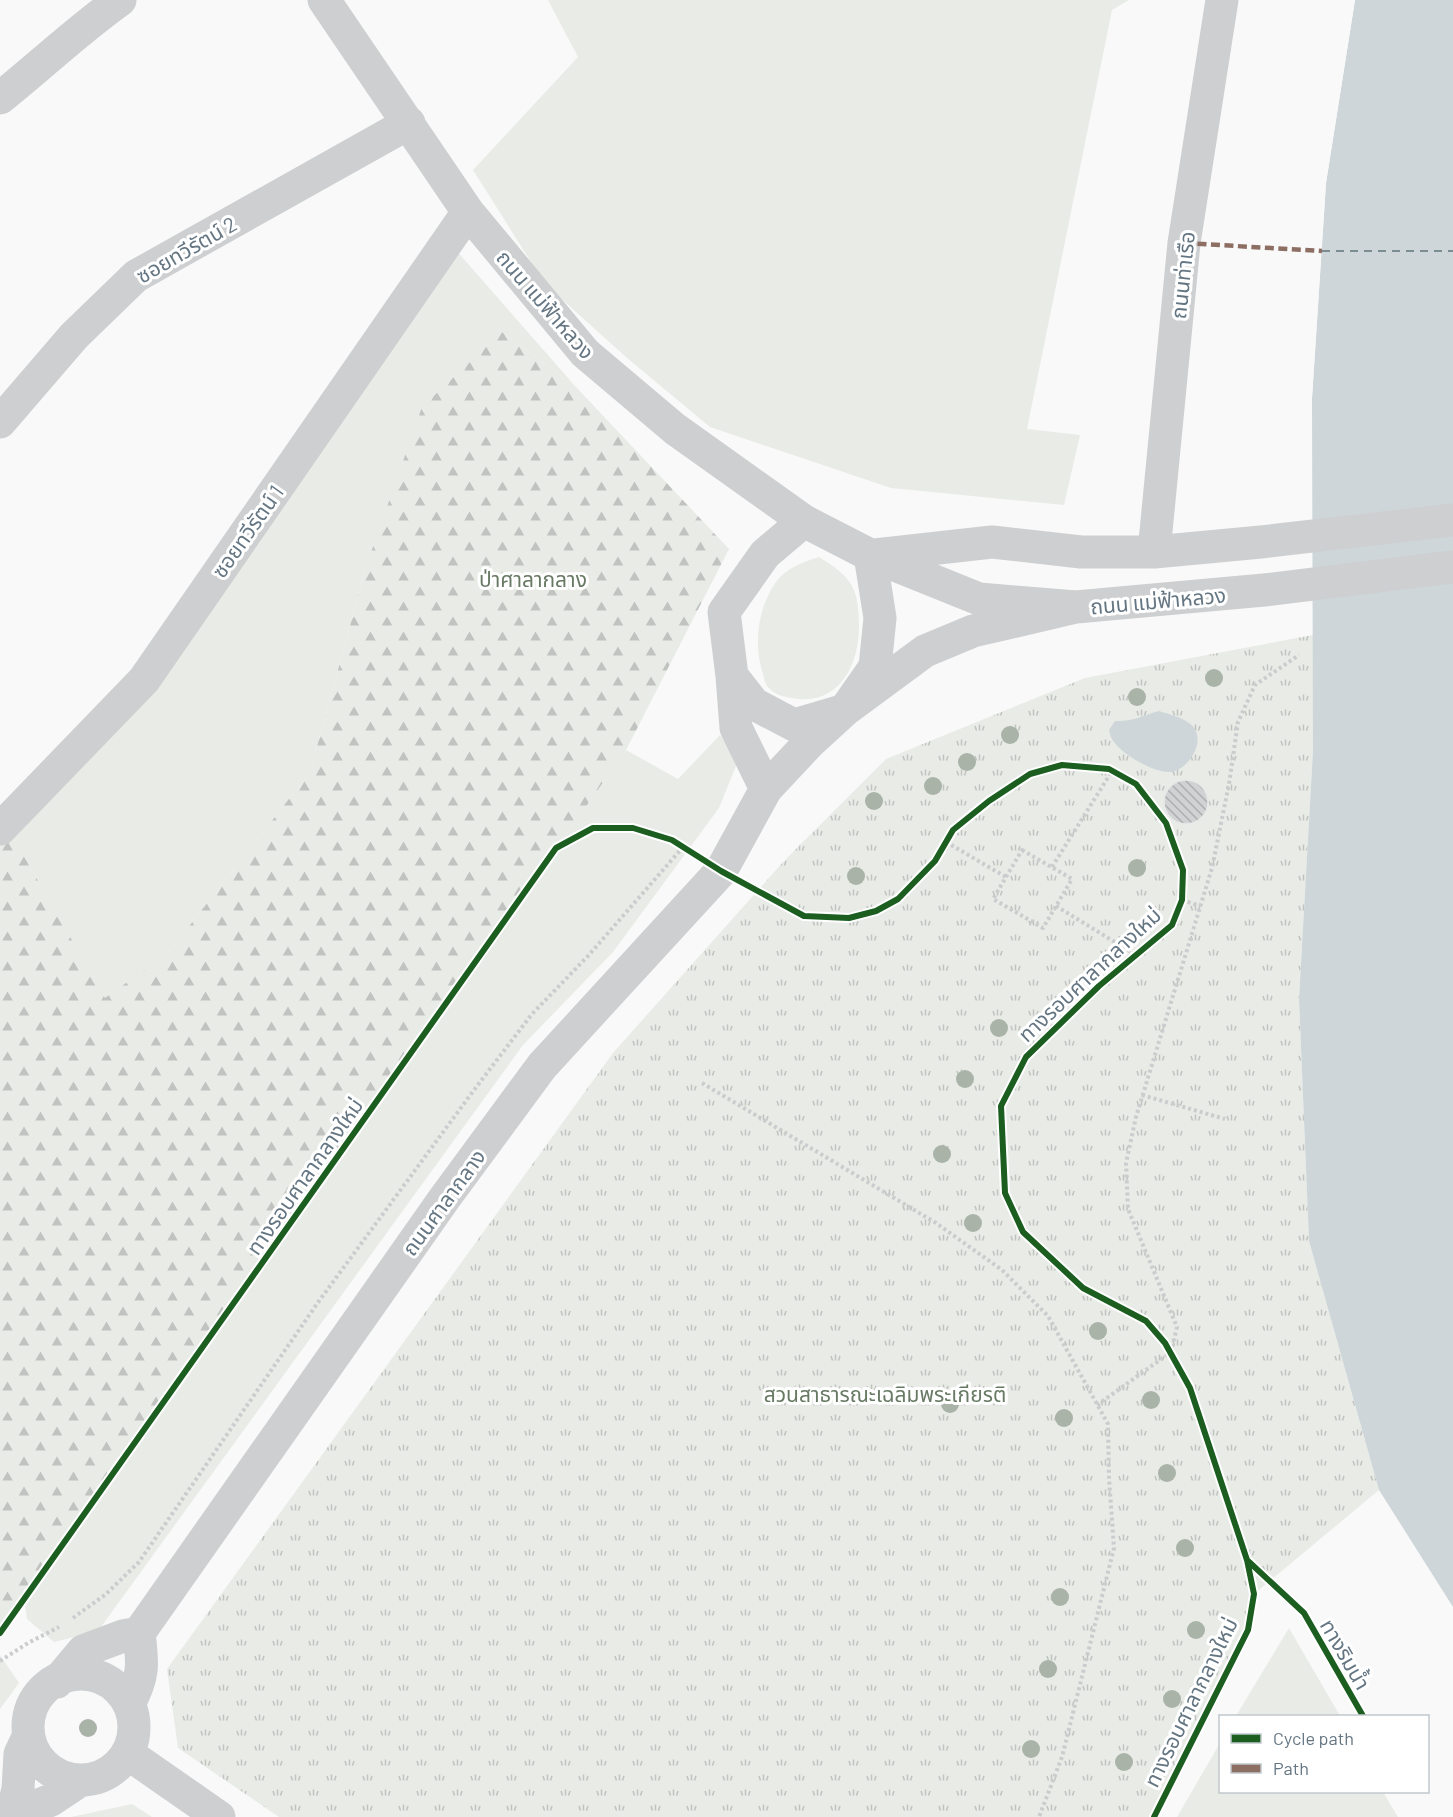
<svg xmlns="http://www.w3.org/2000/svg" width="1453" height="1817" viewBox="0 0 1453 1817" font-family="Barlow,'Noto Sans Thai',sans-serif">
<style>
.green{fill:#e8ebe6}
.forest{fill:url(#forest-firs)}
.park{fill:url(#park-tufts)}
.water{fill:#ced6d9}
.pier{fill:#f9f9f9}
.lines{fill:none;stroke-linecap:round;stroke-linejoin:round}
.ferry{stroke:#60757c;stroke-width:1.5;stroke-dasharray:8 6;stroke-linecap:butt}
.building{fill:url(#building-back-hatch);stroke:#e8e8e8;stroke-width:1.5}
.path{stroke:#cbcccd;stroke-width:4;stroke-dasharray:3 3;stroke-linecap:butt}
.minor{stroke:#cecfd0;stroke-width:33}
.quiet{stroke:#8d6e63;stroke-width:4.5;stroke-dasharray:9 4.5;stroke-linecap:butt}
.cycleway-casing{stroke:#fff;stroke-width:10}
.cycleway{stroke:#1b5e20;stroke-width:6}
.tree{fill:#a9b3a7}
.labels{text-anchor:middle;dominant-baseline:central;stroke-width:6;stroke-linejoin:round;paint-order:stroke}
.street-label{font-size:21px;fill:#657683;stroke:#fff}
.park-label{font-size:21px;fill:#687a64;stroke:#fff}
</style>
<defs>
<pattern id="forest-firs" width="22" height="20" patternUnits="userSpaceOnUse" patternTransform="scale(1.5)"><rect width="22" height="20" fill="#e8ebe6"/><path d="M5 1l3.5 6h-7zM16 11l3.5 6h-7z" fill="#c0c3c0"/></pattern>
<pattern id="park-tufts" width="24" height="20" patternUnits="userSpaceOnUse" patternTransform="scale(1.5)"><rect width="24" height="20" fill="#e8ebe6"/><path d="M3 7l-1-3M5 7V3M7 7l1-3M15 17l-1-3M17 17v-4M19 17l1-3" fill="none" stroke="#c0c3c0"/></pattern>
<pattern id="building-back-hatch" width="6" height="6" patternUnits="userSpaceOnUse" patternTransform="scale(1.5)"><rect width="6" height="6" fill="#d0d2d3"/><path d="M-1 5l2 2M0 0l6 6M5-1l2 2" fill="none" stroke="#acafb1"/></pattern>
</defs>
<rect width="100%" height="100%" fill="#f9f9f9"/>
<path class="green" d="M548 0H1129L1112 10 1027 429 1080 435 1064 505 891 488 710 427 627 358 545 284 473 170 578 57Z
M448 241 575 386 502 332 367 564 310 772 168 953 105 999 5 823 144 680Z
M819 557C852 577 859 588 859 627 859 667 837 707 792 698 783 697 774 694 768 687 765 684 764 678 763 674 753 645 758 607 776 582 786 568 803 562 819 557Z
M720 735 738 761 719 808 613 952 523 1045 98 1631 54 1642 27 1619 24 1598 626 750 678 779Z
M1289 1628 1340 1716H1236Z
M0 1655 19 1683 0 1709Z
M1220 1743V1792H1383L1398 1817H1177Z
M132 1804 152 1817H71Z"/>
<path class="forest" d="M502 332 575 386 729 549 626 750 0 1634V829L5 823 105 998 168 953 310 772 367 564 422 407Z"/>
<path class="park" d="M1313 635V750L1299 999 1309 1241 1379 1490 1254 1594 1248 1630 1154 1817H279L178 1748 167 1669 613 1053 784 861 886 759 1085 678Z"/>
<path class="water" d="M1355 0H1453V1607L1379 1490 1309 1241 1299 999 1313 750 1312 398 1326 183Z
M1159 711C1168 714 1181 717 1189 723 1208 736 1192 765 1175 771 1159 777 1119 753 1112 739 1110 736 1110 733 1109 730L1115 721C1133 722 1143 715 1159 711Z"/>
<path class="pier" d="M1352 0H1355L1326 183 1312 398V505H1309V398L1323 183Z"/>
<g class="lines">
<path class="ferry" d="M1322 251H1453"/>
</g>
<path class="building" d="M1164 802a22 22 0 1 1 44 0a22 22 0 1 1-44 0Z"/>
<g class="lines">
<path class="path" d="M946 842 1006 877
M1022 850 1072 879 1043 928 993 899Z
M1052 867 1112 771
M1182 900 1200 906
M1056 906 1136 955
M702 1083 936 1223 1002 1270 1048 1316 1108 1424 1109 1478 1114 1548 1062 1757 1039 1817
M1142 1095 1225 1119
M1097 1405 1171 1352 1177 1327 1128 1209 1126 1163 1136 1117 1212 868 1229 784 1238 722 1255 685 1299 655
M73 1618 105 1595 139 1562 319 1301 474 1090 532 1014 588 956 683 847
M0 1661 28 1643 59 1627"/>
<path class="minor" d="M324 0 468 212 585 353 675 429 804 521 870 555 979 599 1076 607 1264 590 1453 567
M0 98C40 66 78 30 120 0
M0 422 74 336 136 276 409 123
M804 521 765 554 724 612 732 676 754 704 794 725 845 710 875 667 880 618 870 555
M1154 552 1184 243 1222 0
M875 555 992 542 1081 552H1154L1261 542 1453 520
M732 676 736 728 766 789
M0 829 144 680 468 212
M28 1727a53 53 0 1 1 106 0a53 53 0 1 1-106 0Z
M57 1682 83 1651 123 1636 139 1633
M129 1704C144 1676 143 1664 139 1633L444 1199 542 1066 721 871 766 789 810 742 845 710 925 651 973 631 1076 607
M127 1753 219 1817
M11 1817 18 1789 20 1754 28 1737
M11 1817 51 1800 81 1780"/>
<path class="quiet" d="M1184 243 1322 251"/>
<g class="cycleway-casing">
<path id="cycleway" d="M1247 1560 1304 1613 1363 1716
M0 1633 556 848 593 828H633L672 840 721 871 804 916 849 918 876 911 898 899 935 861 953 830 989 801 1030 774 1062 765 1109 769 1136 784 1166 823 1183 870 1182 900 1172 925 1099 986 1026 1057 1001 1106 1005 1193 1023 1232 1083 1288 1146 1321 1165 1343 1190 1388 1247 1560 1254 1594 1248 1630 1154 1817"/>
</g>
<use href="#cycleway" class="cycleway"/>
</g>
<g class="tree">
<circle cx="1214" cy="678" r="9"/>
<circle cx="1137" cy="697" r="9"/>
<circle cx="1010" cy="735" r="9"/>
<circle cx="967" cy="762" r="9"/>
<circle cx="933" cy="786" r="9"/>
<circle cx="874" cy="801" r="9"/>
<circle cx="1137" cy="868" r="9"/>
<circle cx="856" cy="876" r="9"/>
<circle cx="999" cy="1028" r="9"/>
<circle cx="965" cy="1079" r="9"/>
<circle cx="942" cy="1154" r="9"/>
<circle cx="973" cy="1223" r="9"/>
<circle cx="1098" cy="1331" r="9"/>
<circle cx="1151" cy="1400" r="9"/>
<circle cx="950" cy="1404" r="9"/>
<circle cx="1064" cy="1418" r="9"/>
<circle cx="1167" cy="1473" r="9"/>
<circle cx="1185" cy="1548" r="9"/>
<circle cx="1060" cy="1597" r="9"/>
<circle cx="1196" cy="1630" r="9"/>
<circle cx="1048" cy="1669" r="9"/>
<circle cx="1172" cy="1699" r="9"/>
<circle cx="88" cy="1728" r="9"/>
<circle cx="1031" cy="1749" r="9"/>
<circle cx="1124" cy="1762" r="9"/>
</g>
<g class="labels">
<g class="street-label">
<text transform="translate(186 249) rotate(-30)">ซอยทวีรัตน์ 2</text>
<text transform="translate(1182 275) rotate(-84)">ถนนท่าเรือ</text>
<text transform="translate(546 304) rotate(49)">ถนน แม่ฟ้าหลวง</text>
<text transform="translate(247 531) rotate(-55)">ซอยทวีรัตน์ 1</text>
<text transform="translate(1158 600) rotate(-5)">ถนน แม่ฟ้าหลวง</text>
<text transform="translate(1089 974) rotate(-43)">ทางรอบศาลากลางใหม่</text>
<text transform="translate(304 1176) rotate(-55)">ทางรอบศาลากลางใหม่</text>
<text transform="translate(443 1202) rotate(-54)">ถนนศาลากลาง</text>
<text transform="translate(1346 1654) rotate(60)">ทางริมน้ำ</text>
<text transform="translate(1190 1702) rotate(-64)">ทางรอบศาลากลางใหม่</text>
</g>
<g class="park-label">
<text x="533" y="578">ป่าศาลากลาง</text>
<text x="885" y="1393">สวนสาธารณะเฉลิมพระเกียรติ</text>
</g>
</g>
<rect x="1219" y="1715" width="210" height="78" fill="#ffffff" stroke="#c1c8cd" stroke-width="1.5"/>
<rect x="1231" y="1734" width="30" height="9" fill="#1b5e20" stroke="#c1c8cd" stroke-width="1.5"/>
<text x="1273" y="1745" font-size="18" fill="#657683">Cycle path</text>
<rect x="1231" y="1764" width="30" height="9" fill="#8d6e63" stroke="#c1c8cd" stroke-width="1.5"/>
<text x="1273" y="1775" font-size="18" fill="#657683">Path</text>
</svg>
